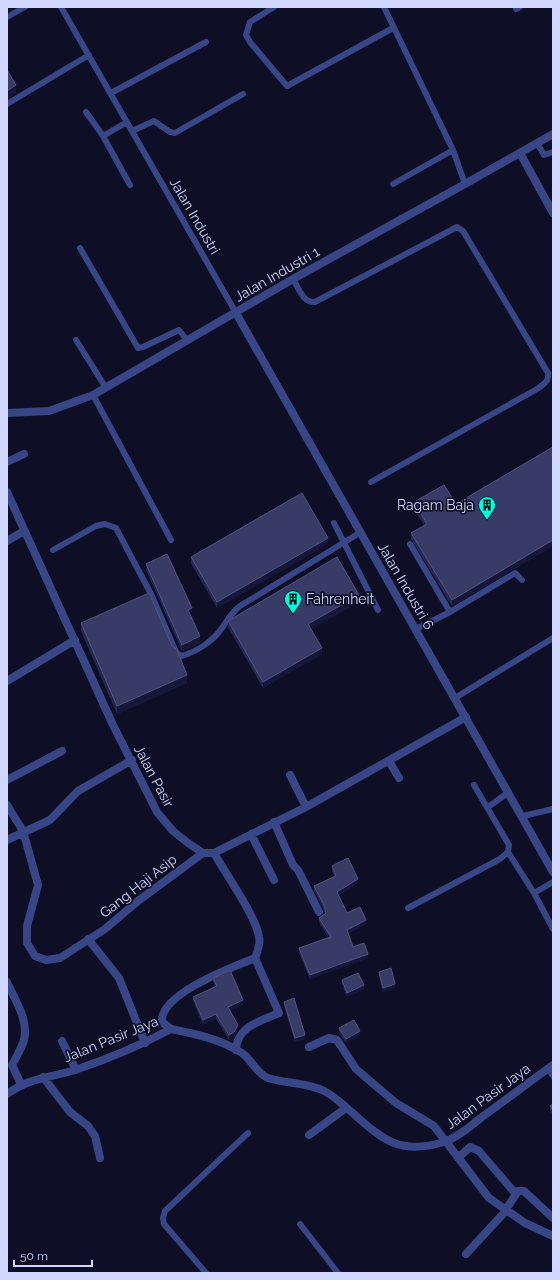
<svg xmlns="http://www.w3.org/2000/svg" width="560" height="1280" viewBox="0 0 560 1280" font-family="Raleway,sans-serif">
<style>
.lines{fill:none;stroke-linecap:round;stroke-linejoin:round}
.service{stroke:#384686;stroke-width:6}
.minor{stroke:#384686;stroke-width:8}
.tertiary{stroke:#384686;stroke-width:8}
.wall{fill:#262854}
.shaded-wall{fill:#15163a}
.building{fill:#383b66;stroke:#50537e}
.labels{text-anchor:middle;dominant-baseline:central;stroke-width:3.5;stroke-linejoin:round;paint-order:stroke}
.street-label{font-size:14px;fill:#d2d7ff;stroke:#0e0f26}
.poi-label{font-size:14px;fill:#d2d7ff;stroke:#0e0f26;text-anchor:end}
</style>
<rect width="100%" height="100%" fill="#0e0f26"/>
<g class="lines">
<path class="service" d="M61 7 236 313
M274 7 250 22 246 35 250 42 287 86 393 28
M384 7 453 150 465 184
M516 9 520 7
M7 17 25 7
M111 93 206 42
M7 104 89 55
M86 112 103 136 130 185
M132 131 154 121 170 132 175 133 243 94
M103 136 127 122
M537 143 544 155 553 152
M393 184 453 150
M80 248 138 348 143 347 179 330 187 340
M293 279C299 289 303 303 315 302L457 227 463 231 548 373C549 382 544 384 537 389L371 482
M76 340 106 388
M93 395 171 540
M334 523 378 610
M410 544 450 612
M53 550 96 526 105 524 116 528 151 594 176 652 181 656C197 652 213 641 222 628 228 619 232 612 240 606L361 532
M416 629 450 612 515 573 522 580
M455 698 553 638
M488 807 509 792
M523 816 553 809
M508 852 534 893 553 929
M534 893 553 882
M408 908 500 859 508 852 509 845 474 785
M548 1069 553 1076
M300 1224 338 1273
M206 1273 164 1224 163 1218 165 1211 248 1133"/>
<path class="minor" d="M520 153 553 213
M236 313 553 872
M7 462 24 454
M7 492 113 725 157 812 173 831 188 843 203 853H214L306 807 466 717
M7 541 24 531
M7 681 75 640
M389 761 399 778
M290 775 306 807
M7 780 62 751
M7 805 23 831 38 885 27 926V943L35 956 46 960 60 958 105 929 138 901 203 853
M274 822 293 865 298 870 319 912
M251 834 274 880
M7 840 50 820 78 791 132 760
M88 939 119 978 145 1043
M7 982C14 998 26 1016 25 1033 25 1044 17 1055 12 1065L21 1084
M171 1029 162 1022C159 994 233 967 255 958 257 952 261 944 259 937 256 916 225 873 214 853
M62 1041 76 1070
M309 1047 329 1038 337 1040 356 1069 396 1103 434 1126 489 1198 525 1223 553 1236
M236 1050C237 1026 261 1021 279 1013L255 958
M43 1077 70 1112 88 1126 95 1136 100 1158
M7 1094C31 1077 49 1078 75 1070 108 1059 141 1045 171 1029 196 1034 220 1039 242 1053 252 1060 256 1073 268 1078 286 1084 307 1082 324 1091 334 1096 340 1102 348 1109 382 1138 396 1156 444 1142 457 1138 471 1126 482 1117 506 1100 529 1082 553 1065
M309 1135 346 1108
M458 1158 470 1147 479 1151 515 1193
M466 1254 503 1214 518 1191H524L553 1218"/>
<path class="tertiary" d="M7 413 49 411 93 395 293 279 465 184 553 134"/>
</g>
<path class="wall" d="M553 447V546L452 606 411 539V533L424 525 414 509V502L456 504Z
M328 544 217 608 191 563V557Z
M146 564 192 614 190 615 200 643 182 651 146 570Z
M359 602 311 629 322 654 263 688 228 627V621Z
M81 623 187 683 117 714 81 631Z
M332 866 358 883 339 895 347 913 366 924 349 933 353 947 368 958 310 979 299 953V948L328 937 319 922V918L325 914 324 910 314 890V886L334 876 332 871Z
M379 972 395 988 383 992 379 976Z
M213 978 243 1005 230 1011 238 1030 234 1037 229 1040 216 1019 203 1025 193 1001V997L215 987 213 982Z
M342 980 364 989 347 997 342 984Z
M284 1002 305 1039 295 1042 284 1006Z
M339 1028 360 1035 346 1043 339 1033Z
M553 1104V1115L550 1110V1106Z"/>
<path class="shaded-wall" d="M16 85V93L7 99V91Z
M328 538V544L217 608V602Z
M553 540V546L452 606V600Z
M359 595V602L308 631V624Z
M192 608V614L188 616V610Z
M200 636V643L182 651V645Z
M322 648V654L263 688V682Z
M187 675V683L117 714V706Z
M358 879V883L337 896V892Z
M366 920V924L347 934V930Z
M368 954V958L310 979V975Z
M395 984V988L383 992V988Z
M364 985V989L347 997V993Z
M243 1000V1005L228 1012V1007Z
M216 1014V1019L203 1025V1020Z
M238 1025V1030L234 1037 229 1040V1035Z
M360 1031V1035L346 1043V1039Z
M305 1035V1039L295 1042V1038Z"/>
<path class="building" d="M7 70 16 85 7 91Z
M553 447V540L452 600 411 533 427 524 414 502 444 485 456 504Z
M302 493 328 538 217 602 191 557Z
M167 554 192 608 188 610 200 636 182 645 146 564Z
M337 557 359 595 308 624 322 648 263 682 228 621Z
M149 593 172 646 177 650 187 675 117 706 81 623Z
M348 858 358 879 337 892 347 913 360 907 366 920 347 930 353 947 364 943 368 954 310 975 299 948 331 937 319 918 326 913 324 905 314 886 336 876 332 866Z
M391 968 395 984 383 988 379 972Z
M230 970 243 1000 228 1007 238 1025 234 1032 229 1035 216 1014 203 1020 193 997 217 986 213 978Z
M358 973 364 985 347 993 342 980Z
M294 998 305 1035 295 1038 284 1002Z
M354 1020 360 1031 346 1039 339 1028Z
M553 1104V1110L550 1106Z"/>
<defs>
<g id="building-pin" transform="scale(0.9)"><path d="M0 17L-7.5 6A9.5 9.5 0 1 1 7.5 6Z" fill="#00fddd" stroke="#0e0f26"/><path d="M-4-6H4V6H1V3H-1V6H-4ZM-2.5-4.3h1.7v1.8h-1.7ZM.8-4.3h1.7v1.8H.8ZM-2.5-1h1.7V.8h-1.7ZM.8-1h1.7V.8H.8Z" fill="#111"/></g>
</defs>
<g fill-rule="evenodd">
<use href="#building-pin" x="487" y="505"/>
<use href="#building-pin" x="293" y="599"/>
</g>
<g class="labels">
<g class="street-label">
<text transform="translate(195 216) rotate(60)">Jalan Industri</text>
<text transform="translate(277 274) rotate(-30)">Jalan Industri 1</text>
<text transform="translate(406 586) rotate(60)">Jalan Industri 6</text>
<text transform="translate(154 776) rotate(62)">Jalan Pasir</text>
<text transform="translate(138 886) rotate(-38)">Gang Haji Asip</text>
<text transform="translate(111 1039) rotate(-22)">Jalan Pasir Jaya</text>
<text transform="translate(488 1096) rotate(-36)">Jalan Pasir Jaya</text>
</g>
<g class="poi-label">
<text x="474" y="505">Ragam Baja</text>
<text x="306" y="599" text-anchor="start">Fahrenheit</text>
</g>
</g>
<rect width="560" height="1280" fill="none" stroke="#d2d7ff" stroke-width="16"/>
<path d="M14 1260v6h78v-6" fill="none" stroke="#d2d7ff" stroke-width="2"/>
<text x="20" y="1260" font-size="12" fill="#d2d7ff" stroke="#0e0f26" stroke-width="3" paint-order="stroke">50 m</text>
</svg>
